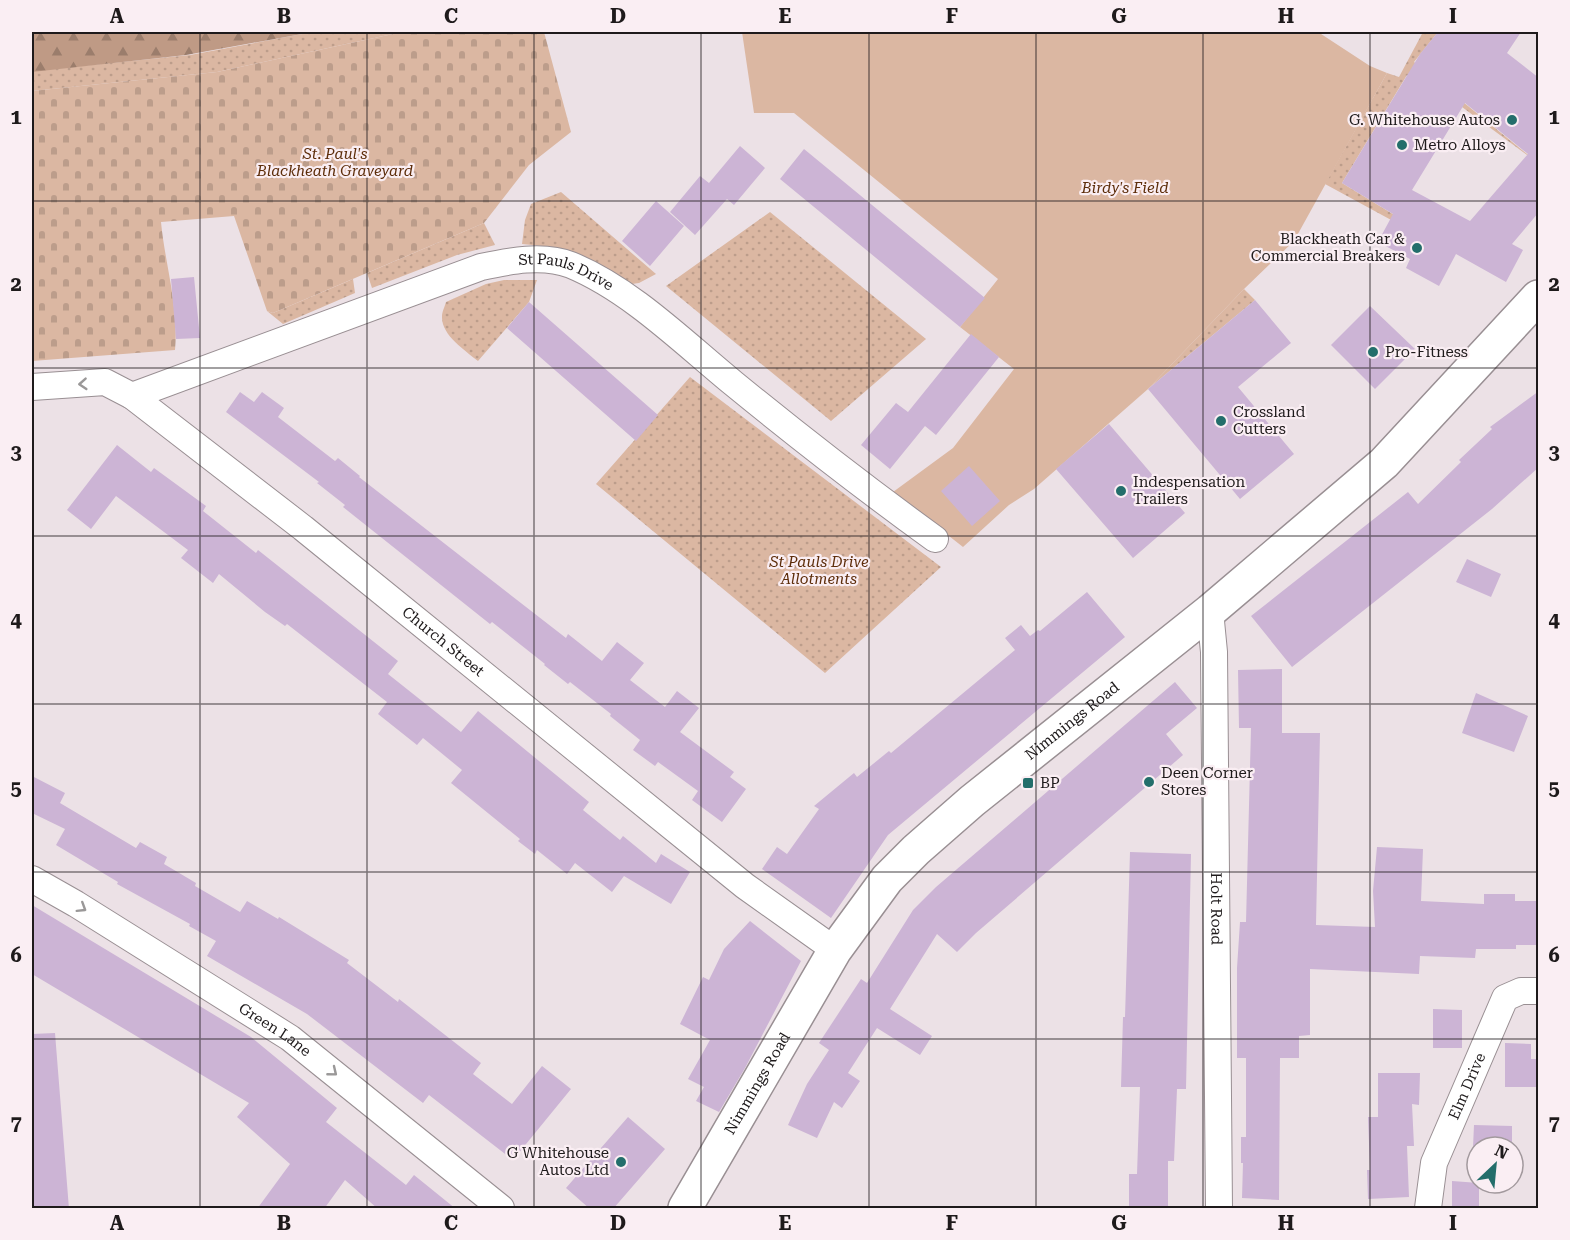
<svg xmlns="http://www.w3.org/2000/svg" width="1570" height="1240" viewBox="0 0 1570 1240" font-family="'Roboto Serif',serif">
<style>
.grass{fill:url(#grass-dots)}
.forest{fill:url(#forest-firs)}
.cemetery{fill:url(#cemetery-stones)}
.park{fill:#dbb7a2}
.building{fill:#ccb4d5;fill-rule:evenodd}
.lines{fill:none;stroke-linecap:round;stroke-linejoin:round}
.minor-casing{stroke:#998f93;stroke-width:28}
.secondary-casing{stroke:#998f93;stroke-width:36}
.minor{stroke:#fff;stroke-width:26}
.secondary{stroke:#fff;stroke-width:33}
.oneway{stroke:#9a9898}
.grid{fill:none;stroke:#1e1a1b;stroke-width:1.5;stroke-opacity:0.55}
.poi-dot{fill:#236e6b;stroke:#faeef3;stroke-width:2}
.labels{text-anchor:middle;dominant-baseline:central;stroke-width:4.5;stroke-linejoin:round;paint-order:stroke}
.poi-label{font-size:15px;fill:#1e1a1b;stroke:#faeef3;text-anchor:start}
.park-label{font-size:15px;font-style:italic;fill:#5d2d0a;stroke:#faeef3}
.street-label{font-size:15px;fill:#1e1a1b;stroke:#faeef3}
.neatline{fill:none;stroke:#1e1a1b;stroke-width:2}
.grid-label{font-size:20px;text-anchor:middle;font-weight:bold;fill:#1e1a1b}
</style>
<defs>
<pattern id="grass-dots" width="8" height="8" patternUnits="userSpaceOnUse" patternTransform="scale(1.5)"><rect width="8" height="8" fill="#dbb7a2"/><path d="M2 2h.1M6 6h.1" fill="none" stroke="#bc9d8b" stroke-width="1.8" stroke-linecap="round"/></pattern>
<pattern id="forest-firs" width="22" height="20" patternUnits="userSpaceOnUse" patternTransform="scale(1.5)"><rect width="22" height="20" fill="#bf9a85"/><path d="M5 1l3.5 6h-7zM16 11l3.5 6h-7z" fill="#9b7d6c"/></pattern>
<pattern id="cemetery-stones" width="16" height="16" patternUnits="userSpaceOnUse" patternTransform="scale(1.5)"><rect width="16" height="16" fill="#dbb7a2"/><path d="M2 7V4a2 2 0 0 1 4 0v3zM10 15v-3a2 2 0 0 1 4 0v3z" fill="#bc9d8b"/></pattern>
</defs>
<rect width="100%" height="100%" fill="#ece1e6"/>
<path class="grass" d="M313 32H402L217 72 32 91V71L190 55Z
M1423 32H1438L1414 62 1538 163 1462 107 1407 75 1342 183 1396 216 1393 221 1325 184 1387 73 1399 77Z
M561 192 656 274 639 283 632 284 576 254 552 247 522 244 525 220 531 204Z
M770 212 926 339 831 421 666 286Z
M484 223 495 245 457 255 372 288 367 273Z
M353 279 355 293 283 324 267 311 273 313Z
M504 280H537L529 302 478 361C465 350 441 335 442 316 442 312 445 306 446 302L486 284Z
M1244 289 1255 300 1148 389Z
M690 377 941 567 825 673 596 484Z"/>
<path class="forest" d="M32 32H313L186 55 32 72Z"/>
<path class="cemetery" d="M402 32H544L571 132 529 165 484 223 273 313 267 311 234 216 161 222C165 264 179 307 175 350L32 361V91L217 72Z"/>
<path class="park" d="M742 32H1318L1370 66 1387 73 1294 241 1244 289 1148 389 1034 489 1009 505 963 547 893 492 953 448 1014 369 960 327 998 279 794 113H754Z"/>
<path class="building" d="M1438 32H1521L1507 53 1539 78V212L1512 244 1523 250 1506 282 1456 254 1439 286 1406 268 1410 259 1378 242 1393 214 1342 183 1420 54ZM1465 103 1528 154 1470 221 1412 190Z
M740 146 765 168 734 205 727 199 695 235 670 212 700 176 709 183Z
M804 149 985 298 960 327 780 179Z
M656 201 684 226 650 266 622 241Z
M194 277 200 338 176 339 171 279Z
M1255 300 1291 343 1238 387 1294 454 1240 499 1148 389Z
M529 302 658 415 636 441 507 328Z
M1370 306 1415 349 1375 389 1331 345Z
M971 334 999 357 936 435 925 426 890 469 861 445 896 403 908 412Z
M1539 391V467L1492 509 1292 667 1251 616 1408 492 1418 504 1461 462 1459 460 1492 429 1490 427Z
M240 392 254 402 262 392 284 408 278 417 335 461 338 458 360 476 359 477 566 638 568 634 602 661 617 642 644 663 630 680 665 707 677 691 699 708 680 732 734 772 730 777 746 789 722 822 692 800 698 791 658 762 655 766 633 750 640 740 610 716 611 714 570 682 568 684 544 665 545 664 492 622 490 624 343 507 345 505 317 483 319 482 226 412Z
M1109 424 1185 513 1133 558 1056 469Z
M117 445 151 472 154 468 206 506 203 511 256 553 258 550 398 661 388 674 461 732 478 711 589 802 583 810 620 840 623 836 656 863 661 854 690 872 671 904 624 876 612 892 575 863 567 874 537 850 535 854 518 841 520 839 451 783 462 770 423 738 417 745 378 714 387 702 287 624 285 626 265 612 219 574 213 583 181 558 188 550 116 496 91 529 67 510Z
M969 466 1000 501 972 526 941 491Z
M1467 559 1501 574 1491 597 1456 582Z
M1087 592 1125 637 888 835 831 918 762 869 777 847 787 854 819 809 814 806 854 773 857 777 889 751 891 753 1015 650 1005 638 1021 625 1030 636 1038 630 1040 631Z
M1282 669V733H1320L1316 925 1375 927 1373 891 1377 847 1423 849 1421 901 1484 904V894H1515V901H1539V945H1516V949H1476L1475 958 1420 956 1419 974 1310 969V1035L1299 1036V1058H1280L1279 1200 1242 1198 1243 1163H1241V1137H1246V1058H1237V968L1240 922H1246L1251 728H1239L1238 670Z
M1175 682 1197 708 1166 734 1183 755 976 933 957 952 937 934 890 1009 932 1036 920 1055 877 1028 848 1073 860 1081 842 1108 834 1102 817 1138 788 1125 807 1084 829 1050 819 1043 861 979 867 983 913 910 936 887Z
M1476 693 1528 716 1514 752 1462 733Z
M32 776 65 793 60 803 136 848 140 842 167 857 164 864 196 883 195 886 240 912 247 901 278 919 279 917 349 960 347 963 398 1002 399 999 481 1063 473 1074 512 1104 542 1066 571 1089 513 1160 429 1095 423 1103 307 1014 207 956 216 941 189 926 190 924 117 884 118 882 56 845 65 829 32 813Z
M1130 852 1191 854 1186 1089H1177L1174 1161H1168V1209H1129V1174H1137L1140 1087H1121L1123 1017H1125Z
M32 905 251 1037 337 1108 326 1122 406 1185 414 1175 456 1209H378L345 1180 324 1209H257L290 1164 237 1117 249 1103 32 974Z
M750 921 801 961 745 1068 719 1112 696 1101 704 1087 688 1079 710 1040 680 1024 703 977 709 980 724 949Z
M1433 1009 1462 1010V1048H1433Z
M55 1033 69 1209H32V1034Z
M1505 1043 1531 1044V1059H1539V1087H1505Z
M1378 1073H1420L1419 1105 1412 1104 1414 1146H1407L1409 1197 1368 1199 1367 1170H1370L1368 1117H1378Z
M628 1117 665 1149 613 1209H590L566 1188Z
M1474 1125 1512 1126V1147H1473Z
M1452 1181 1479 1183V1209H1452Z"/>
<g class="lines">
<g class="minor-casing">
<g id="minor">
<path id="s1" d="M32 387 105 382 132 396 303 528 745 886 835 950"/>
<path id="s2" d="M132 396 481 267C509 261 543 254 571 265 631 290 683 342 733 383 799 437 866 489 935 539"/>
<path id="s3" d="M1210 611 1214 652 1219 1208"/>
<path id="s4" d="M32 879 76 904 290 1038 501 1208"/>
<path id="s5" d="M1428 1208 1434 1163 1505 998 1521 991H1538"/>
</g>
</g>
<g class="secondary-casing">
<g id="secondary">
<path id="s6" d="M685 1208 835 950 887 879 916 850 972 801 1210 611 1384 463 1538 297"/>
</g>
</g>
<use href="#minor" class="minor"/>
<use href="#secondary" class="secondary"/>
</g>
<defs><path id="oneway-chevron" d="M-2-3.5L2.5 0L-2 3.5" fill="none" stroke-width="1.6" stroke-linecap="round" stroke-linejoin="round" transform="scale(1.5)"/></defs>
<g class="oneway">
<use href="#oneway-chevron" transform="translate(83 384) rotate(176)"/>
<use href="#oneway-chevron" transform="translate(82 908) rotate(32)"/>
<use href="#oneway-chevron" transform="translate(333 1072) rotate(39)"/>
</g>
<path class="grid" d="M200 32V1208M367 32V1208M534 32V1208M701 32V1208M869 32V1208M1036 32V1208M1203 32V1208M1370 32V1208M32 201H1538M32 368H1538M32 536H1538M32 704H1538M32 872H1538M32 1039H1538"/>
<g class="poi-dot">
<circle cx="1512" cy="120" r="6"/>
<circle cx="1402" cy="145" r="6"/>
<circle cx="1417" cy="248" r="6"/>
<circle cx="1373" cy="352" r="6"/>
<circle cx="1221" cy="421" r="6"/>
<circle cx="1121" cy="491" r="6"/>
<circle cx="1149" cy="782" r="6"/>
<rect x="1022" y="777" width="12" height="12" rx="3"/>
<circle cx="621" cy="1162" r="6"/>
</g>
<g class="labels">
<g class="poi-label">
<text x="1500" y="120" text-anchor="end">G. Whitehouse Autos</text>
<text x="1414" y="145">Metro Alloys</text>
<text x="1405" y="239" text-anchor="end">Blackheath Car &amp;<tspan x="1405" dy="17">Commercial Breakers</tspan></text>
<text x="1385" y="352">Pro-Fitness</text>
<text x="1233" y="412">Crossland<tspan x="1233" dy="17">Cutters</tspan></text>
<text x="1133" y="482">Indespensation<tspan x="1133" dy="17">Trailers</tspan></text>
<text x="1161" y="773">Deen Corner<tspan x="1161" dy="17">Stores</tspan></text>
<text x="1040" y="783">BP</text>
<text x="609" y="1153" text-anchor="end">G Whitehouse<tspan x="609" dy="17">Autos Ltd</tspan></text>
</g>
<g class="park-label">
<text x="335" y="154">St. Paul's<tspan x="335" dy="17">Blackheath Graveyard</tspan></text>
<text x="1125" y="188">Birdy's Field</text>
<text x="819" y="562">St Pauls Drive<tspan x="819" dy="17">Allotments</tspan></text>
</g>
<g class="street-label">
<text stroke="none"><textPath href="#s2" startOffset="460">St Pauls Drive</textPath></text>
<text stroke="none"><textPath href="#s1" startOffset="500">Church Street</textPath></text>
<text stroke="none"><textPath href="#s6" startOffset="630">Nimmings Road</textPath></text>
<text stroke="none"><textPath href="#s3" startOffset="298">Holt Road</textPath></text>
<text stroke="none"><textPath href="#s4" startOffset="286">Green Lane</textPath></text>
<text stroke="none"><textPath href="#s6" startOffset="144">Nimmings Road</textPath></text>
<text stroke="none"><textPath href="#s5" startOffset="129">Elm Drive</textPath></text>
</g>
</g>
<rect width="1570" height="1240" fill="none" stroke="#faeef3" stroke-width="66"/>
<g transform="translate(1495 1165) rotate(26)"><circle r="28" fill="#faeef3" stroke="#a2999d" stroke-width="1.5"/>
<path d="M0-4.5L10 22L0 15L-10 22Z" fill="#236e6b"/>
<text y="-9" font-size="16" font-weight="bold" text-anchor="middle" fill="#1e1a1b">N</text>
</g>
<rect x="33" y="33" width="1504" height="1174" class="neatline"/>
<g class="grid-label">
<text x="117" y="23">A</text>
<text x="284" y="23">B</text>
<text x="451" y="23">C</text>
<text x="618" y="23">D</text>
<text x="785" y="23">E</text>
<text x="952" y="23">F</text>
<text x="1119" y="23">G</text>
<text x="1286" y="23">H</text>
<text x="1453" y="23">I</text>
<text x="16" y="124">1</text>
<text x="1554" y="124">1</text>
<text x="16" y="291">2</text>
<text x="1554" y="291">2</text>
<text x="16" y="459">3</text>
<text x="1554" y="459">3</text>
<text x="16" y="627">4</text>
<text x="1554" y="627">4</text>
<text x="16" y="795">5</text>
<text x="1554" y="795">5</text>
<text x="16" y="962">6</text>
<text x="1554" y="962">6</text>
<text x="16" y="1130">7</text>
<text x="1554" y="1130">7</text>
<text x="117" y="1230">A</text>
<text x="284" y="1230">B</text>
<text x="451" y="1230">C</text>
<text x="618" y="1230">D</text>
<text x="785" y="1230">E</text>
<text x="952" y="1230">F</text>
<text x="1119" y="1230">G</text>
<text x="1286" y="1230">H</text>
<text x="1453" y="1230">I</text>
</g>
</svg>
